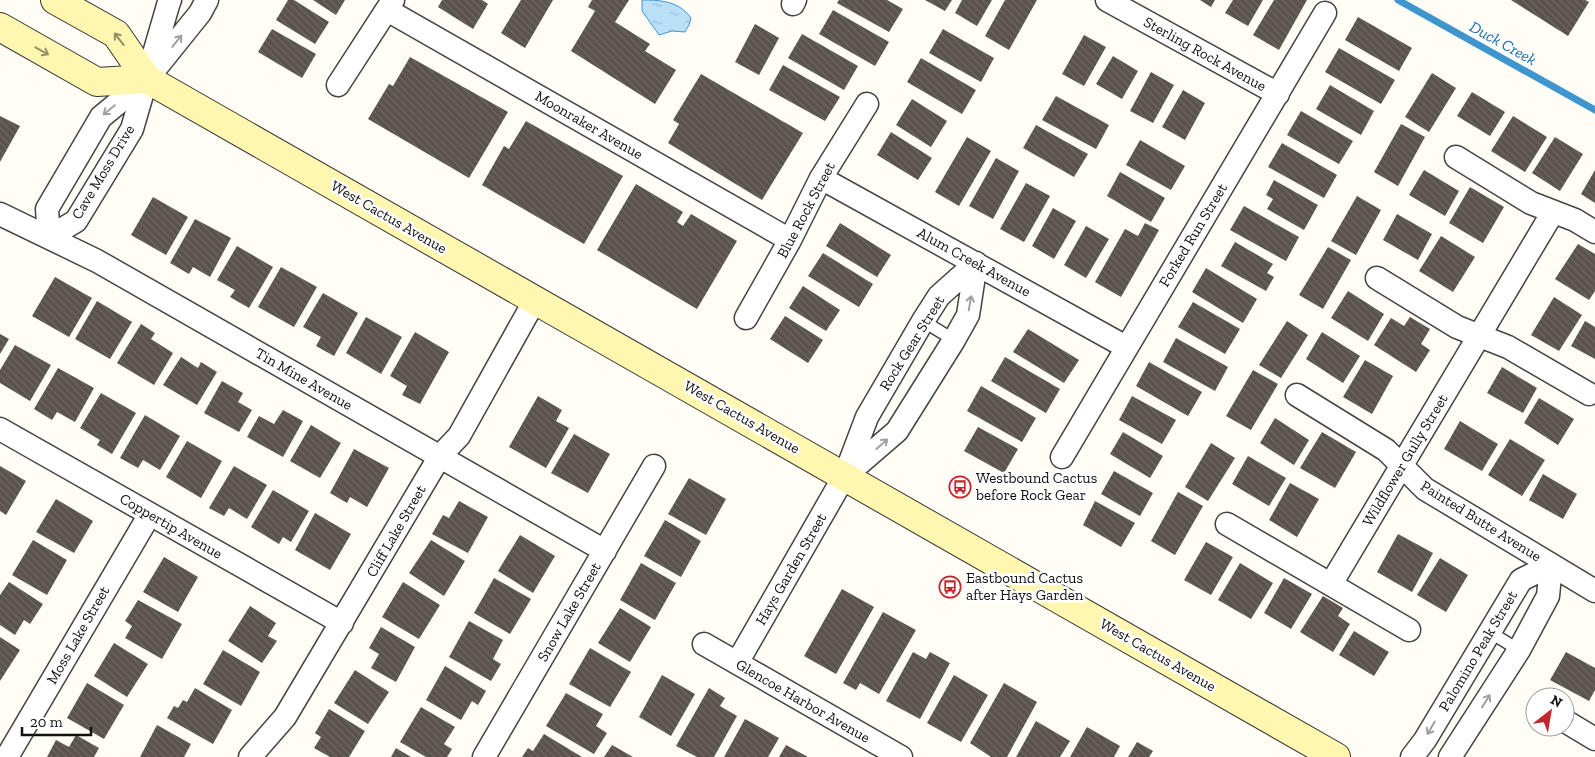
<svg xmlns="http://www.w3.org/2000/svg" width="1595" height="757" viewBox="0 0 1595 757" font-family="'Zilla Slab',serif">
<style>
.water{fill:url(#water-ripples);stroke:#3f96cf}
.lines{fill:none;stroke-linecap:round;stroke-linejoin:round}
.stream{stroke:#3f96cf;stroke-width:7}
.building{fill:url(#building-back-hatch)}
.service-casing{stroke:#444;stroke-width:14}
.minor-casing{stroke:#444;stroke-width:25}
.secondary-casing{stroke:#333;stroke-width:30}
.service{stroke:#fff;stroke-width:11}
.minor{stroke:#fff;stroke-width:22}
.secondary{stroke:#fff6b0;stroke-width:28}
.oneway{stroke:#948f68}
.oneway2{stroke:#a0a0a0}
.labels{text-anchor:middle;dominant-baseline:central;stroke-width:5;stroke-linejoin:round;paint-order:stroke}
.street-label{font-size:15px;fill:#111;stroke:#fff}
.poi-label{font-size:15px;fill:#111;stroke:#fff;text-anchor:start}
.water-label{font-size:16px;font-style:italic;fill:#1768a6;stroke:#fff}
</style>
<defs>
<pattern id="water-ripples" width="26" height="14" patternUnits="userSpaceOnUse" patternTransform="scale(1.25)"><rect width="26" height="14" fill="#b9e0f7"/><path d="M2 4q2-2 4 0t4 0M15 11q2-2 4 0t4 0" fill="none" stroke="#9ebfd3"/></pattern>
<pattern id="building-back-hatch" width="6" height="6" patternUnits="userSpaceOnUse" patternTransform="scale(1.25)"><rect width="6" height="6" fill="#5a524d"/><path d="M-1 5l2 2M0 0l6 6M5-1l2 2" fill="none" stroke="#6d6662"/></pattern>
</defs>
<rect width="100%" height="100%" fill="#fffdf5"/>
<path class="water" d="M642 0C661 0 679 1 691 18L689 25 685 32 672 31 659 35 642 11Z"/>
<g class="lines">
<path class="stream" d="M1398 0 1595 110"/>
</g>
<path class="building" d="M288 0H294L329 22 315 44 276 20Z
M313 0H345L336 15Z
M442 0H482L488 4 473 29 438 7Z
M521 0H553L525 48 501 33Z
M592 0H629L615 22 650 44 645 51 676 70 655 104 571 51 595 11 588 7Z
M839 0H887L903 9 889 32 837 3Z
M925 0H952L945 11Z
M962 0H992L977 26 955 13Z
M1005 0H1037L1009 50 985 36Z
M1200 0H1215L1211 7Z
M1233 0H1263L1248 26 1225 13Z
M1274 0H1307L1279 50 1253 35Z
M1511 0H1585L1589 2 1568 36Z
M833 10 889 42 875 66 819 34Z
M1358 17 1412 48 1399 71 1345 40Z
M755 24 779 38 759 75 735 62Z
M272 29 316 54 302 78 258 52Z
M943 29 994 58 981 82 929 53Z
M802 34 858 66 844 90 788 58Z
M1084 35 1106 47 1084 86 1062 74Z
M1339 48 1395 80 1381 104 1325 72Z
M1113 56 1138 71 1122 99 1096 84Z
M410 57 508 112 469 178 368 119 389 84 393 86Z
M921 58 976 90 962 114 907 82Z
M783 65 840 97 825 121 769 90Z
M1151 72 1174 85 1153 123 1130 111Z
M1432 73 1456 88 1429 132 1405 117Z
M701 74 803 133 762 200 668 143 679 124 673 120Z
M1330 85 1374 111 1361 135 1316 109Z
M1183 90 1205 103 1185 140 1162 127Z
M1472 92 1505 112 1490 136 1457 116Z
M1056 96 1109 125 1096 149 1042 120Z
M912 99 947 121 931 147 896 125Z
M1301 111 1353 141 1339 164 1287 135Z
M0 116 20 126 0 162Z
M1513 116 1547 137 1525 172 1491 151Z
M526 121 623 176 584 244 482 185 504 146 509 149Z
M1401 124 1425 137 1398 186 1374 172Z
M1036 125 1088 154 1074 177 1023 148Z
M891 132 932 158 918 180 877 155Z
M967 137 991 151 959 206 935 192Z
M1555 137 1583 154 1560 191 1532 173Z
M1140 140 1185 166 1171 190 1126 165Z
M1282 143 1337 175 1324 198 1268 167Z
M996 158 1019 171 993 219 969 206Z
M1424 170 1459 191 1445 216 1409 195Z
M1595 170V203L1581 194Z
M1120 172 1165 198 1151 222 1107 196Z
M1274 180 1318 205 1304 230 1267 209 1273 199 1266 195Z
M1026 183 1050 196 1024 242 1000 229Z
M636 184 683 212 677 222 683 226 691 214 737 241 697 309 597 250Z
M1470 187 1504 207 1483 243 1449 223Z
M1357 196 1381 210 1356 255 1331 241Z
M153 197 188 217 166 255 131 235Z
M1244 206 1299 237 1286 261 1230 230Z
M1053 208 1076 221 1054 259 1032 246Z
M1397 214 1432 234 1418 260 1383 240Z
M195 219 231 238 210 277 193 267 189 274 170 263Z
M840 223 891 255 877 277 826 246Z
M1145 223 1159 230 1121 297 1095 282 1125 229 1138 236Z
M1086 226 1109 239 1086 278 1064 265Z
M1441 236 1475 257 1453 292 1419 271Z
M1235 242 1273 264 1267 273 1274 277 1266 291 1221 266Z
M1578 244 1595 254V291L1589 300 1555 279Z
M237 246 273 267 249 308 230 297 235 290 217 280Z
M1328 247 1351 260 1323 309 1299 295Z
M823 253 873 284 859 307 808 276Z
M281 267 317 287 294 327 258 307Z
M1206 268 1257 299 1243 323 1192 292Z
M55 277 92 298 69 337 32 316Z
M803 286 840 310 826 331 789 308Z
M1348 291 1384 314 1368 341 1331 318Z
M323 293 358 313 334 356 316 346 321 337 303 327Z
M1554 297 1582 315 1559 351 1531 335Z
M97 301 132 322 110 359 75 339Z
M1193 302 1240 329 1225 354 1178 327Z
M785 316 823 340 808 363 770 339Z
M366 317 402 337 381 374 346 353Z
M1410 317 1430 329 1421 344 1430 350 1416 372 1374 345 1391 318 1404 326Z
M1287 321 1308 335 1281 378 1259 365Z
M1585 321 1595 327V359L1571 346Z
M141 324 155 333 151 339 173 353 154 385 117 363Z
M1028 329 1079 360 1064 383 1013 352Z
M415 332 449 352 420 404 402 395 407 386 390 376Z
M1322 332 1360 356 1343 383 1306 359Z
M0 334 9 339 0 354Z
M1176 338 1228 367 1215 391 1163 362Z
M15 345 51 365 30 401 0 383V370Z
M181 357 198 368 201 362 217 372 197 405 163 385Z
M1005 357 1060 389 1046 413 991 381Z
M1365 360 1393 376 1372 414 1343 397Z
M1149 362 1202 392 1188 416 1136 386Z
M1502 367 1537 388 1523 413 1487 393Z
M58 368 94 388 75 422 57 412 52 420 34 409Z
M1253 370 1278 384 1251 430 1226 416Z
M222 381 243 393 238 402 252 410 239 432 204 413Z
M981 386 1036 418 1022 442 967 411Z
M101 393 136 413 112 454 97 445 100 440 80 428Z
M538 396 562 410 556 421 569 428 546 468 509 447Z
M1132 396 1176 420 1162 444 1119 420Z
M1539 398 1574 419 1558 445 1524 423Z
M283 410 303 421 283 457 247 437 259 416 274 424Z
M145 415 180 436 160 470 143 460 138 468 120 458Z
M1275 418 1309 440 1294 465 1260 443Z
M1460 421 1498 444 1482 471 1444 449Z
M311 425 341 443 320 478 290 461Z
M978 427 1018 449 1004 473 964 451Z
M1123 432 1163 456 1150 478 1110 454Z
M1322 432 1356 452 1335 488 1300 468Z
M574 434 610 454 588 493 551 473Z
M1510 439 1545 460 1522 496 1488 475Z
M187 441 222 461 201 498 166 477Z
M1211 443 1235 458 1208 501 1185 487Z
M354 449 389 468 367 507 350 497 347 503 330 493Z
M1248 456 1286 478 1269 506 1232 484Z
M0 466 26 481 6 515 0 511Z
M234 466 267 485 247 519 229 508 224 516 209 508Z
M1114 471 1153 493 1140 516 1101 494Z
M1543 474 1577 494 1563 519 1529 500Z
M689 478 726 499 706 535 668 514Z
M1290 483 1319 499 1297 537 1269 520Z
M273 490 309 511 291 542 283 537 279 544 251 527Z
M1178 492 1203 506 1175 555 1151 541Z
M56 499 93 521 74 553 36 532Z
M459 501 488 517 468 553 432 534 443 515 449 518Z
M1095 501 1135 523 1121 547 1083 525Z
M315 513 351 534 330 570 295 550Z
M665 520 701 541 681 577 644 556Z
M1398 534 1433 553 1412 592 1377 572Z
M520 535 555 556 533 593 498 571Z
M33 540 67 560 47 595 12 575Z
M431 540 465 561 444 596 409 573Z
M1206 542 1233 557 1211 595 1184 580Z
M164 557 198 577 178 612 143 592Z
M1440 558 1468 575 1446 612 1417 595Z
M641 563 676 583 655 620 620 600Z
M1240 563 1273 583 1251 619 1218 600Z
M494 578 531 599 510 634 474 613Z
M1284 578 1312 594 1291 629 1264 613Z
M9 582 43 604 30 624 24 620 15 635 0 625V595Z
M403 582 440 605 419 639 382 617Z
M842 589 874 607 836 674 804 656Z
M1323 596 1343 608 1338 616 1350 624 1333 652 1300 632Z
M138 600 182 624 162 659 125 638 132 626 125 621Z
M250 606 276 623 268 636 277 641 262 663 228 641Z
M620 608 651 627 630 662 598 643Z
M883 612 916 630 879 694 860 683 856 690 843 683Z
M469 621 503 640 493 659 501 664 491 681 449 657Z
M381 627 415 647 396 682 371 668 379 654 369 648Z
M1354 631 1389 652 1374 676 1339 655Z
M0 637 20 650 0 681Z
M114 643 148 664 127 697 94 676Z
M590 648 631 672 610 707 569 684Z
M223 650 260 672 241 706 203 684Z
M913 652 926 659 930 652 950 663 920 719 886 701Z
M1566 652 1595 668V690L1589 701 1550 680Z
M445 666 486 691 478 705 472 701 461 720 426 700Z
M355 670 389 692 368 724 334 703Z
M662 675 695 694 671 736 639 717Z
M954 675 988 695 961 742 927 723Z
M87 683 124 705 104 739 67 718Z
M1004 683 1037 702 1007 757H991L970 743Z
M195 688 232 710 213 744 167 718 174 706 178 708 183 700 187 702Z
M709 688 725 698 720 706 737 716 714 757H697L676 746Z
M566 693 603 714 596 726 607 733 594 754 546 726Z
M421 707 455 727 444 744 452 749 447 757H426L400 742Z
M329 709 365 731 349 757H330L314 748 321 737 315 733Z
M745 719 779 738 768 757H724Z
M1036 721 1070 741 1060 757H1016Z
M157 725 191 744 184 757H140Z
M1087 727 1120 746 1114 757H1070Z
M544 734 582 757H522L528 748 533 751Z
M76 735 99 748 94 757H47L56 740 69 747Z
M1137 742 1153 751 1149 757H1128Z
M612 745 633 757H604Z
M786 745 808 757H779Z
M396 748 411 757H391Z"/>
<g class="lines">
<g class="service-casing">
<path id="service" d="M923 321 954 340
M1488 631 1519 650"/>
</g>
<g class="minor-casing">
<path id="minor" d="M170 0 169 2 132 129 76 221 49 237 47 209 101 117 147 79 200 13 207 0
M1107 0 1278 94
M793 4 795 0
M387 10 790 240
M338 85 393 0
M1456 157 1531 203 1575 220 1595 232
M821 178 1126 347
M0 214 97 261 605 551
M1377 278 1457 327 1508 347 1589 394
M746 318 790 240 821 178 867 104
M1297 395 1386 450 1425 489 1595 591
M0 429 342 623
M1062 457 1325 13
M846 475 897 431 954 340 968 315 976 263
M1227 524 1409 630
M1331 584 1553 212
M704 644 901 757
M737 663 845 475 867 417 923 321 939 296 976 263
M1565 721 1595 739
M7 757 150 514
M250 757 285 717 440 456 459 436 535 300
M484 757 654 466
M1412 757 1425 740 1521 580 1551 565
M1450 757 1519 650 1548 596 1551 565"/>
</g>
<g class="secondary-casing">
<path id="secondary" d="M55 0 116 34 147 79 1336 757
M0 27 97 82 147 79"/>
</g>
<use href="#service" class="service"/>
<use href="#minor" class="minor"/>
<use href="#secondary" class="secondary"/>
</g>
<defs><path id="oneway-shaft" d="M-6 0H5M1.5-3L5.5 0L1.5 3" fill="none" stroke-width="1.6" stroke-linecap="round" stroke-linejoin="round" transform="scale(1.25)"/></defs>
<g class="oneway">
<use href="#oneway-shaft" transform="translate(119 39) rotate(-128)"/>
<use href="#oneway-shaft" transform="translate(42 51) rotate(29)"/>
</g>
<g class="oneway2">
<use href="#oneway-shaft" transform="translate(177 41) rotate(-51)"/>
<use href="#oneway-shaft" transform="translate(109 110) rotate(141)"/>
<use href="#oneway-shaft" transform="translate(970 303) rotate(-80)"/>
<use href="#oneway-shaft" transform="translate(882 444) rotate(-41)"/>
<use href="#oneway-shaft" transform="translate(1486 701) rotate(-58)"/>
<use href="#oneway-shaft" transform="translate(1431 728) rotate(120)"/>
</g>
<defs>
<g id="bus-ring" transform="scale(1.125)"><circle r="9.5" fill="#fff" stroke="#c4262e" stroke-width="1.5"/><path d="M-5-6H5V4H4V6H2V4H-2V6H-4V4H-5ZM-3.5-4V0h7V-4ZM-3.5 1.2v1.5H-2V1.2ZM2 1.2v1.5H3.5V1.2Z" fill="#c4262e"/></g>
</defs>
<g fill-rule="evenodd">
<use href="#bus-ring" x="960" y="487"/>
<use href="#bus-ring" x="950" y="587"/>
</g>
<g class="labels">
<g class="street-label">
<text transform="translate(1205 54) rotate(29)">Sterling Rock Avenue</text>
<text transform="translate(589 125) rotate(30)">Moonraker Avenue</text>
<text transform="translate(103 172) rotate(-59)">Cave Moss Drive</text>
<text transform="translate(806 210) rotate(-62)">Blue Rock Street</text>
<text transform="translate(389 217) rotate(30)">West Cactus Avenue</text>
<text transform="translate(1193 235) rotate(-59)">Forked Run Street</text>
<text transform="translate(974 262) rotate(29)">Alum Creek Avenue</text>
<text transform="translate(912 343) rotate(-58)">Rock Gear Street</text>
<text transform="translate(304 379) rotate(30)">Tin Mine Avenue</text>
<text transform="translate(742 417) rotate(30)">West Cactus Avenue</text>
<text transform="translate(1405 460) rotate(-59)">Wildflower Gully Street</text>
<text transform="translate(1481 521) rotate(32)">Painted Butte Avenue</text>
<text transform="translate(171 526) rotate(30)">Coppertip Avenue</text>
<text transform="translate(396 531) rotate(-60)">Cliff Lake Street</text>
<text transform="translate(791 569) rotate(-60)">Hays Garden Street</text>
<text transform="translate(569 612) rotate(-60)">Snow Lake Street</text>
<text transform="translate(78 635) rotate(-60)">Moss Lake Street</text>
<text transform="translate(1478 651) rotate(-59)">Palomino Peak Street</text>
<text transform="translate(1158 655) rotate(30)">West Cactus Avenue</text>
<text transform="translate(803 701) rotate(30)">Glencoe Harbor Avenue</text>
</g>
<g class="poi-label">
<text x="976" y="478">Westbound Cactus<tspan x="976" dy="17">before Rock Gear</tspan></text>
<text x="966" y="578">Eastbound Cactus<tspan x="966" dy="17">after Hays Garden</tspan></text>
</g>
<g class="water-label">
<text transform="translate(1503 43) rotate(29)">Duck Creek</text>
</g>
</g>
<g transform="translate(1550 712) rotate(31)"><circle r="24" fill="#ffffff" stroke="#a0a0a0"/>
<path d="M0-4L9 19L0 12L-9 19Z" fill="#c4262e"/>
<text y="-8" font-size="14" font-weight="bold" text-anchor="middle" fill="#111111">N</text>
</g>
<path d="M22 727v8h69v-8" fill="none" stroke="#111111" stroke-width="2.5"/>
<text x="30" y="727" font-size="15" fill="#111111" stroke="#ffffff" stroke-width="4" paint-order="stroke">20 m</text>
</svg>
